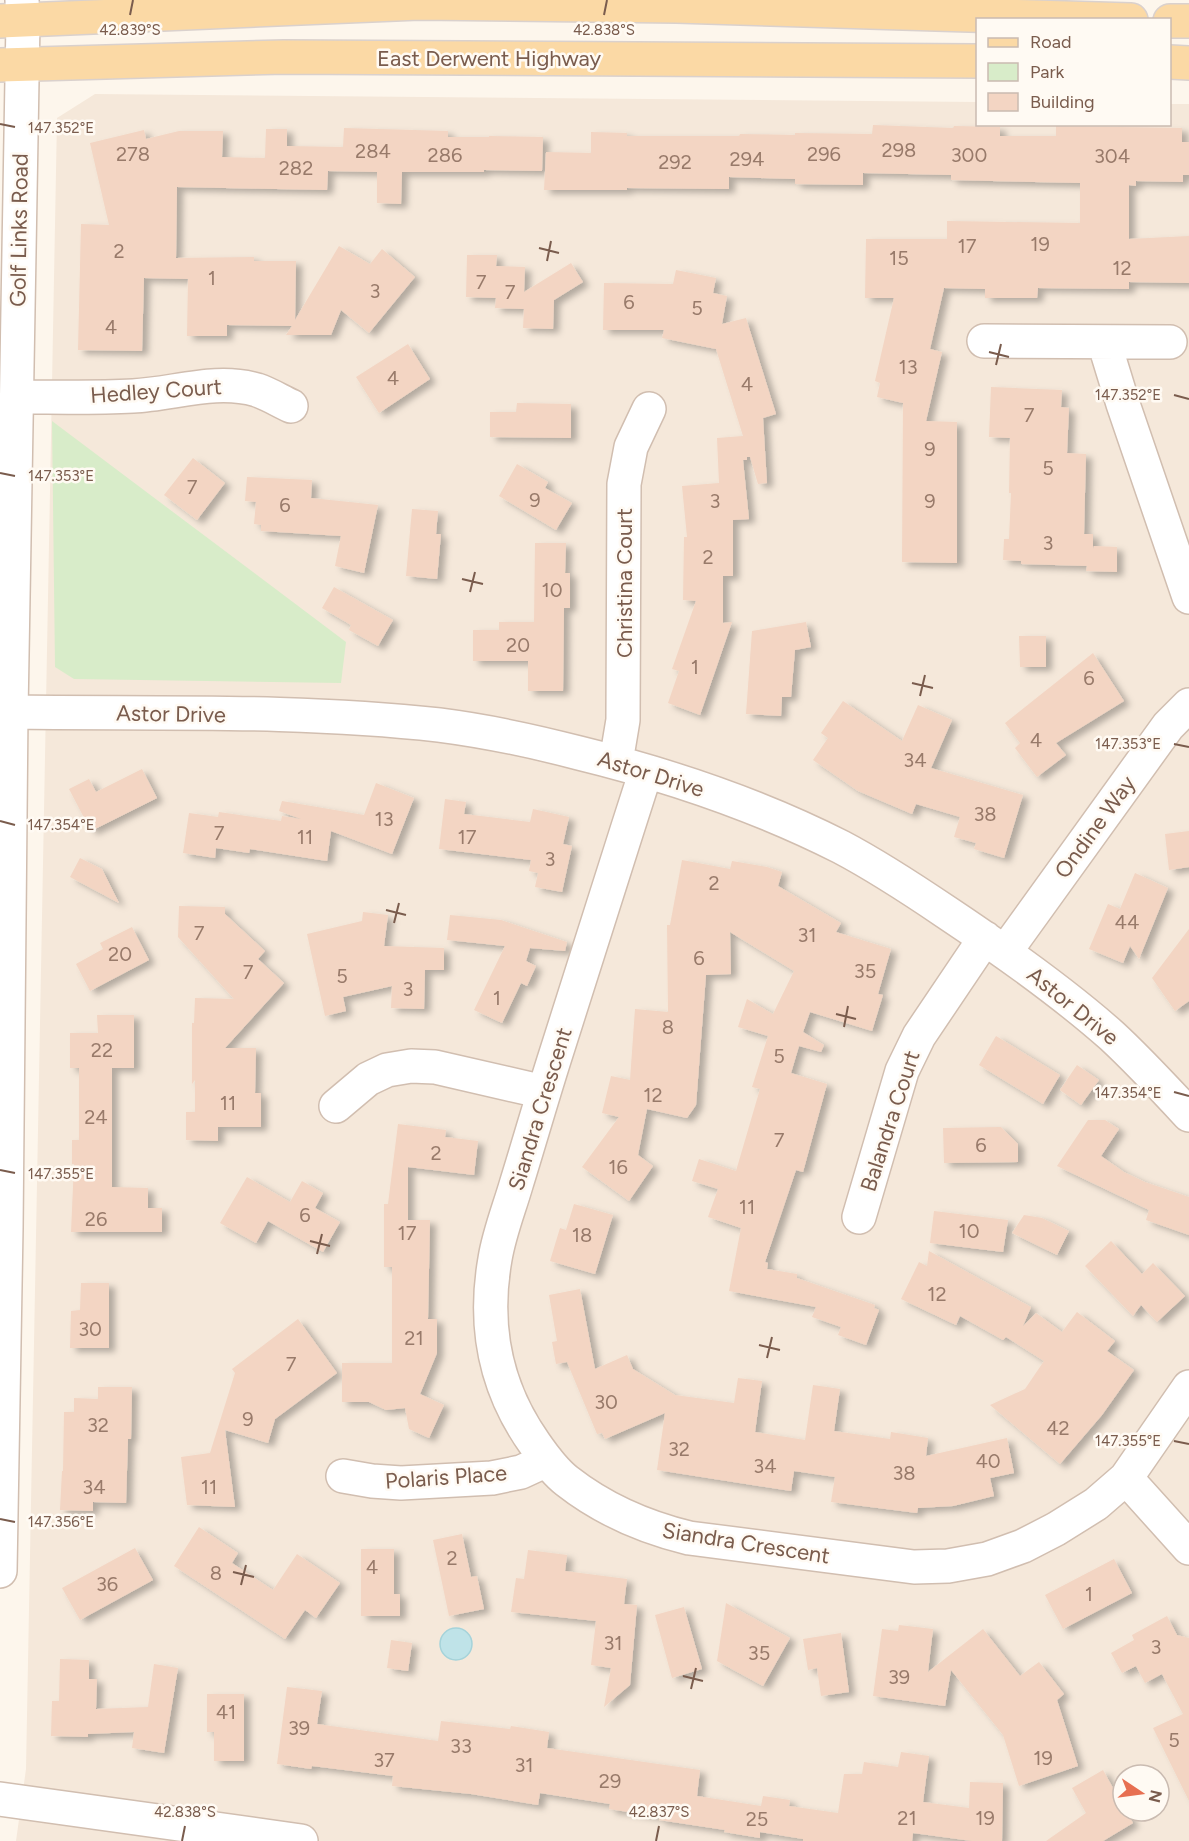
<svg xmlns="http://www.w3.org/2000/svg" width="1189" height="1841" viewBox="0 0 1189 1841" font-family="Figtree,sans-serif">
<style>
.residential{fill:#f5e8da;fill-rule:evenodd}
.green{fill:#d8ecc9}
.water{fill:#bfe3e8;stroke:#a5d3da;stroke-width:1.5}
.building{fill:#f3d5c3;filter:url(#shadow)}
.lines{fill:none;stroke-linecap:round;stroke-linejoin:round}
.minor-casing{stroke:#d1beb0;stroke-width:36}
.major-casing{stroke:#dad1cd;stroke-width:36}
.minor{stroke:#fff;stroke-width:33}
.major{stroke:#fbd9a5;stroke-width:33}
.ticks{fill:none;stroke:#7a5c4d;stroke-width:2}
.labels{text-anchor:middle;dominant-baseline:central;stroke-width:5;stroke-linejoin:round;paint-order:stroke}
.number-label{font-size:20px;fill:#987a6a}
.street-label{font-size:22px;fill:#7a5c4d;stroke:#fffaf3}
.ticks-label{font-size:15px;text-anchor:middle;fill:#7a5c4d;stroke:#fffaf3;stroke-width:5;stroke-linejoin:round;paint-order:stroke}
</style>
<defs>
<filter id="shadow"><feDropShadow dx="6" dy="4" stdDeviation="3" flood-color="#0004"/></filter>
</defs>
<rect width="100%" height="100%" fill="#fdf6ec"/>
<path class="residential" d="M95 94 977 102 978 124H1170V104H1189V1841H16L26 1769 57 118ZM1123 1775H1159V1811H1123Z"/>
<path class="green" d="M52 421 346 642 341 683 74 679 55 667Z"/>
<path class="water" d="M440 1644a16 16 0 1 1 32 0a16 16 0 1 1-32 0Z"/>
<path class="building" d="M873 125 953 128 954 126 1000 127V136H1056V126L1182 128V142H1189V175H1183V182L1136 181V186L1129 185V239L1189 236V283L1129 282V289L1038 288 1037 298H985V289L944 288 930 349 942 352 926 421 957 422V563L902 562 903 403 877 397 880 383 875 381 894 298H865L866 239H947V221L1080 223V183L951 180V175L863 173V185L795 184V179L729 177V189L627 188V190H544L546 152 591 153V132L627 133V136H739L740 134 795 135V133L872 134Z
M344 128 448 131V137H489V136L543 137 542 171 484 170V172H402L401 204 377 203V172L328 171 327 190 177 187 176 258 254 257V261H296L295 320 339 246 370 264 382 249 415 277 369 333 341 310 331 335H286L292 326 227 325V336H187L188 279 144 278 142 351 78 350 81 224 109 225 90 143 144 130 146 139 179 131H223L222 157 265 158 266 129H287V146L343 147Z
M467 255H497L496 266 525 267 524 292 571 263 583 282 554 300 553 329 523 328 524 309 495 308 496 298 466 297Z
M676 270 716 278 713 293 727 296 722 324 746 318 776 414 763 418 767 483 758 484 750 457H747V460H743L749 519 733 520V576H723V623L732 622 700 715 668 703 679 671 672 669 696 601 683 600 684 537H687L682 486 719 483 717 438 743 436 716 349 662 338 664 330H603L604 283 673 284Z
M408 344 430 379 379 413 356 377Z
M991 387 1062 390 1061 407 1069 408 1067 453 1086 454 1084 534H1093V549L1094 546 1117 547V572L1086 571 1087 566 1021 564V561L1003 560 1004 539H1009L1011 493H1009L1010 438 989 437Z
M517 403 571 404V438L490 437V412H516Z
M193 458 225 483 197 520 164 495Z
M517 464 548 482 545 488 572 503 556 530 499 496Z
M247 477 312 480 311 498 378 505 364 573 335 566 341 536 261 531V525L254 524 256 502 245 501Z
M412 509 438 511 436 534H441L437 579 406 576Z
M535 543H566L565 573H570V608H564L563 691H528V661H473V630H499V622H534Z
M334 587 393 620 378 646 349 630 351 625 322 608Z
M806 622 811 647 795 650 791 697H782L781 716 746 714 752 631Z
M1019 636H1046V667H1020Z
M1093 653 1124 701 1056 743 1066 755 1037 777 1015 748 1020 743 1005 723Z
M843 701 902 741 918 705 952 720 931 768 1023 795 1004 858 974 849 976 843 954 837 960 817 916 804 912 814 858 791 813 760 828 738 821 733Z
M142 769 157 798 91 831 69 789 89 779 96 792Z
M376 783 414 798 392 854 331 831 327 861 250 849 249 853 216 848 215 858 183 853 189 813 218 817 219 812 281 821 282 816 301 819 279 811 282 801 364 815Z
M445 799 466 802 464 814 530 822 533 809 569 817 563 844 572 846 562 892 535 887 538 873 529 871 531 860 439 849Z
M1189 831V867L1169 870 1165 834Z
M80 858 102 869 119 903 70 877Z
M682 860 730 869 732 861 767 867 782 872 778 886 841 923 836 932 891 949 878 994 883 995 872 1031 810 1012 803 1032 824 1045 821 1052 799 1046 791 1073 827 1084 803 1172 796 1170 765 1262 768 1263 767 1269 797 1274V1278L875 1305 874 1308 879 1310 866 1345 838 1335 841 1327 812 1317 816 1307 729 1291 741 1228 708 1217 718 1189 692 1181 699 1159 736 1171 760 1089 752 1087 768 1036 738 1027 747 999 773 1014 794 971 730 932 731 974 706 975 696 1105 687 1118 647 1109 638 1155 653 1166 629 1201 582 1167 619 1117 602 1113 611 1076 630 1080 635 1009 668 1012 667 925H670Z
M1135 873 1168 888 1139 959 1130 946 1123 963 1089 949 1108 904 1120 909Z
M179 906 225 907V914L265 951 258 959 284 983 225 1048H256L255 1093H261V1127H218V1141L186 1140V1112H195V1080L192 1084V1023H194L195 998 234 999 178 937Z
M363 912 388 915 384 946 444 948V970H425L424 1009 391 1008 392 986 343 997 346 1011 325 1016 307 934 362 921Z
M450 915 501 920 567 942 565 951 530 948 526 961 536 966 527 986 521 983 502 1023 474 1010 505 946 447 940Z
M132 927 149 960 90 991 76 964 103 949 100 943Z
M1189 929V1001L1175 1011 1152 978Z
M97 1015H134V1068H112V1187L148 1188V1208H162V1232H71L74 1164H72V1140H79V1068H70V1033H98Z
M996 1036 1060 1075 1043 1104 979 1065Z
M1077 1065 1099 1080 1081 1105 1060 1090Z
M1088 1120H1105L1119 1129 1101 1156 1124 1172 1145 1182 1189 1197V1235L1146 1220 1149 1210 1057 1166Z
M398 1124 446 1130 445 1137 478 1141 474 1175 408 1167V1220H430L428 1319H437V1353L420 1394 444 1405 429 1438 409 1429 405 1408 386 1410 369 1402H342V1363H392V1267H384V1204H388Z
M1001 1127 1018 1144V1162L944 1163 943 1128Z
M247 1177 290 1202 302 1181 323 1193 315 1208 340 1222 323 1252 268 1221 256 1243 220 1223Z
M574 1204 613 1215 595 1274 550 1261 560 1228 566 1230Z
M934 1211 1008 1220 1003 1252 930 1243Z
M1024 1215 1042 1218 1069 1231 1057 1255 1012 1233Z
M1111 1241 1142 1274 1153 1263 1185 1296 1157 1322 1141 1305 1133 1316 1085 1266Z
M929 1251 1031 1307 1023 1326 1036 1313 1062 1332 1077 1312 1115 1341 1107 1351 1134 1370 1102 1415 1060 1464 990 1405 1025 1389 1044 1361 1006 1337 1003 1340 960 1316 956 1325 901 1299 919 1262 927 1266Z
M81 1283H109V1348H70L71 1311 80 1310Z
M580 1289 595 1369 627 1355 633 1369 675 1395 734 1403 738 1378 762 1381 755 1432 805 1440 813 1385 840 1389 834 1431 890 1439 891 1432 928 1438 926 1456 1007 1438 1014 1473 990 1478 994 1496 953 1506 918 1508 917 1513 831 1502 835 1477 794 1471 791 1491 657 1470 665 1413 605 1439 602 1433 597 1434 567 1362 556 1364 552 1342 557 1341 549 1295Z
M298 1319 337 1373 275 1419 268 1443 225 1430 235 1507 187 1505 181 1457 210 1453 235 1373 232 1369Z
M98 1387H132L131 1439H128L126 1503 93 1502V1511L60 1510 62 1471H63L64 1412H74V1398L98 1399Z
M199 1527 238 1553 232 1563 273 1590 297 1554 340 1583 316 1618 305 1610 285 1639 174 1566Z
M462 1534 471 1577 477 1576 484 1609 449 1616 433 1540Z
M135 1548 153 1580 80 1620 62 1588Z
M361 1549H394V1594H400V1616H361Z
M528 1550 567 1555 565 1571 627 1579 624 1604 637 1605 630 1685 604 1707 611 1668 591 1665 596 1621 511 1612 516 1578 524 1579Z
M1114 1559 1132 1593 1063 1629 1045 1595Z
M726 1603 790 1638 763 1686 717 1661Z
M684 1607 702 1669 672 1678 655 1615Z
M1167 1616 1177 1635 1189 1638V1801L1153 1728 1183 1714 1162 1674 1145 1683 1136 1666 1122 1673 1111 1653 1134 1640 1132 1635Z
M899 1625 933 1629 928 1672 983 1629 1020 1676 1039 1662 1064 1694 1057 1700 1078 1766 1019 1786 1003 1735 951 1670 945 1706 873 1696 882 1629 898 1631Z
M841 1633 849 1692 821 1696 817 1668 808 1670 803 1639Z
M391 1640 412 1643 408 1671 387 1668Z
M60 1659 89 1660V1679H97L96 1709 148 1707 154 1664 178 1668 164 1753 132 1748 134 1732 88 1734V1737L51 1736 52 1701H59Z
M287 1687 322 1691 317 1724 438 1741 441 1721 510 1729 511 1726 549 1732 547 1748 700 1770 697 1796 761 1806 763 1796 790 1800 789 1806 838 1813 844 1774H862L864 1762 898 1767 901 1752 929 1756 923 1802 969 1808 970 1782 1003 1783 1002 1841H972L913 1833 912 1841H803V1839L760 1832V1838L724 1832 725 1830 659 1820 660 1817 609 1809 610 1804 540 1793 538 1805 471 1794 392 1786 393 1776 312 1766 311 1769 277 1764Z
M207 1694H244V1761H214V1732H207Z
M1103 1770 1123 1806V1811H1126L1133 1823 1103 1841H1046L1086 1813 1072 1788Z"/>
<g class="lines">
<g class="minor-casing">
<path id="minor" d="M984 341 1170 342
M1104 342 1123 404 1189 597
M17 397C56 397 95 398 133 396 174 394 216 378 257 390 269 394 280 401 291 406
M11 712C154 714 298 709 439 725 486 731 533 741 579 753 669 775 758 805 841 847 877 866 912 889 946 912 1003 950 1060 990 1112 1036 1139 1061 1164 1088 1189 1115
M616 762 623 720 624 484 631 447 649 409
M646 771C615 867 585 963 554 1060 541 1101 529 1143 516 1185 509 1209 499 1234 495 1259 483 1327 495 1388 535 1444 544 1457 554 1471 567 1481 604 1510 644 1527 689 1538L914 1567 948 1566 987 1559 1023 1546 1056 1529 1096 1504 1126 1478 1189 1387
M1005 952 1168 726 1189 705
M336 1106 368 1079 387 1070 411 1066 435 1067 544 1092
M859 1217 902 1071 919 1036 985 938
M343 1476 372 1481 401 1483 492 1478 521 1472 547 1460
M1126 1478 1189 1548
M0 1571 6 1228 11 712 23 21 22 0
M0 1799 301 1841"/>
</g>
<g class="major-casing">
<path id="major" d="M0 21 419 3 676 6 1131 20
M1170 21H1189
M1170 62 1189 63
M0 65 284 57 978 61"/>
</g>
<use href="#minor" class="minor"/>
<use href="#major" class="major"/>
</g>
<path class="ticks" d="M130 15 133 0M604 15 607 0M0 124 15 127M539 248 559 253M547 261 551 241M989 352 1009 357M996 365 1001 344M1174 395 1189 399M0 473 15 476M462 579 483 584M470 592 475 572M912 683 933 688M920 696 925 675M1174 744 1189 747M0 821 15 825M386 910 406 915M394 923 399 903M836 1014 856 1019M844 1027 848 1006M1174 1092 1189 1096M0 1170 15 1173M310 1241 330 1246M317 1254 322 1234M759 1345 780 1350M767 1358 772 1337M1174 1441 1189 1444M0 1519 15 1522M233 1572 254 1577M241 1585 246 1565M683 1676 703 1681M691 1689 696 1668M182 1841 185 1826M656 1841 659 1826"/>
<g class="labels">
<g class="number-label">
<text x="899" y="150">298</text>
<text x="373" y="151">284</text>
<text x="133" y="154">278</text>
<text x="824" y="154">296</text>
<text x="445" y="155">286</text>
<text x="969" y="155">300</text>
<text x="1112" y="156">304</text>
<text x="747" y="159">294</text>
<text x="675" y="162">292</text>
<text x="296" y="168">282</text>
<text x="1040" y="244">19</text>
<text x="967" y="246">17</text>
<text x="119" y="251">2</text>
<text x="899" y="258">15</text>
<text x="1122" y="268">12</text>
<text x="212" y="278">1</text>
<text x="481" y="282">7</text>
<text x="375" y="291">3</text>
<text x="510" y="292">7</text>
<text x="629" y="302">6</text>
<text x="697" y="308">5</text>
<text x="111" y="327">4</text>
<text x="908" y="367">13</text>
<text x="393" y="378">4</text>
<text x="747" y="384">4</text>
<text x="1029" y="415">7</text>
<text x="930" y="449">9</text>
<text x="1048" y="468">5</text>
<text x="192" y="487">7</text>
<text x="535" y="500">9</text>
<text x="715" y="501">3</text>
<text x="930" y="501">9</text>
<text x="285" y="505">6</text>
<text x="1048" y="543">3</text>
<text x="708" y="557">2</text>
<text x="552" y="590">10</text>
<text x="518" y="645">20</text>
<text x="695" y="667">1</text>
<text x="1089" y="678">6</text>
<text x="1036" y="740">4</text>
<text x="915" y="760">34</text>
<text x="985" y="814">38</text>
<text x="384" y="819">13</text>
<text x="219" y="833">7</text>
<text x="305" y="837">11</text>
<text x="467" y="837">17</text>
<text x="550" y="859">3</text>
<text x="714" y="883">2</text>
<text x="1127" y="922">44</text>
<text x="199" y="933">7</text>
<text x="807" y="935">31</text>
<text x="120" y="954">20</text>
<text x="699" y="958">6</text>
<text x="865" y="971">35</text>
<text x="248" y="972">7</text>
<text x="342" y="976">5</text>
<text x="408" y="989">3</text>
<text x="497" y="998">1</text>
<text x="668" y="1027">8</text>
<text x="102" y="1050">22</text>
<text x="779" y="1056">5</text>
<text x="653" y="1095">12</text>
<text x="228" y="1103">11</text>
<text x="96" y="1117">24</text>
<text x="779" y="1140">7</text>
<text x="981" y="1145">6</text>
<text x="436" y="1153">2</text>
<text x="618" y="1167">16</text>
<text x="747" y="1207">11</text>
<text x="305" y="1215">6</text>
<text x="96" y="1219">26</text>
<text x="969" y="1231">10</text>
<text x="407" y="1233">17</text>
<text x="582" y="1235">18</text>
<text x="937" y="1294">12</text>
<text x="90" y="1329">30</text>
<text x="414" y="1338">21</text>
<text x="291" y="1364">7</text>
<text x="606" y="1402">30</text>
<text x="248" y="1419">9</text>
<text x="98" y="1425">32</text>
<text x="1058" y="1428">42</text>
<text x="679" y="1449">32</text>
<text x="988" y="1461">40</text>
<text x="765" y="1466">34</text>
<text x="904" y="1473">38</text>
<text x="94" y="1487">34</text>
<text x="209" y="1487">11</text>
<text x="452" y="1558">2</text>
<text x="372" y="1567">4</text>
<text x="216" y="1573">8</text>
<text x="107" y="1584">36</text>
<text x="1089" y="1594">1</text>
<text x="613" y="1643">31</text>
<text x="1156" y="1647">3</text>
<text x="759" y="1653">35</text>
<text x="899" y="1677">39</text>
<text x="226" y="1712">41</text>
<text x="299" y="1728">39</text>
<text x="1174" y="1740">5</text>
<text x="461" y="1746">33</text>
<text x="1043" y="1758">19</text>
<text x="384" y="1760">37</text>
<text x="524" y="1765">31</text>
<text x="610" y="1781">29</text>
<text x="907" y="1818">21</text>
<text x="985" y="1818">19</text>
<text x="757" y="1819">25</text>
</g>
<g class="street-label">
<text x="489" y="58">East Derwent Highway</text>
<text transform="translate(19 230) rotate(-89)">Golf Links Road</text>
<text transform="translate(156 391) rotate(-4)">Hedley Court</text>
<text transform="translate(624 583) rotate(-90)">Christina Court</text>
<text transform="translate(171 714) rotate(1)">Astor Drive</text>
<text transform="translate(651 774) rotate(17)">Astor Drive</text>
<text transform="translate(1095 827) rotate(-54)">Ondine Way</text>
<text transform="translate(1073 1006) rotate(39)">Astor Drive</text>
<text transform="translate(540 1109) rotate(-73)">Siandra Crescent</text>
<text transform="translate(890 1121) rotate(-72)">Balandra Court</text>
<text transform="translate(446 1477) rotate(-4)">Polaris Place</text>
<text transform="translate(746 1543) rotate(9)">Siandra Crescent</text>
</g>
</g>
<g class="ticks-label">
<text x="130" y="35">42.839°S</text>
<text x="604" y="35">42.838°S</text>
<text x="61" y="133">147.352°E</text>
<text x="1128" y="400">147.352°E</text>
<text x="61" y="481">147.353°E</text>
<text x="1128" y="749">147.353°E</text>
<text x="61" y="830">147.354°E</text>
<text x="1128" y="1098">147.354°E</text>
<text x="61" y="1179">147.355°E</text>
<text x="1128" y="1446">147.355°E</text>
<text x="61" y="1527">147.356°E</text>
<text x="185" y="1817">42.838°S</text>
<text x="659" y="1817">42.837°S</text>
</g>
<rect x="976" y="18" width="195" height="108" fill="#fffaf3" stroke="#cabbb1" stroke-width="1.5"/>
<rect x="988" y="38" width="30" height="9" fill="#fbd9a5" stroke="#cabbb1" stroke-width="1.5"/>
<text x="1030" y="48" font-size="18" fill="#7a5c4d">Road</text>
<rect x="988" y="63" width="30" height="18" fill="#d8ecc9" stroke="#cabbb1" stroke-width="1.5"/>
<text x="1030" y="78" font-size="18" fill="#7a5c4d">Park</text>
<rect x="988" y="93" width="30" height="18" fill="#f3d5c3" stroke="#cabbb1" stroke-width="1.5"/>
<text x="1030" y="108" font-size="18" fill="#7a5c4d">Building</text>
<g transform="translate(1141 1793) rotate(103)"><circle r="28" fill="#fffaf3" stroke="#cabbb1" stroke-width="1.5"/>
<path d="M0-4.5L10 22L0 15L-10 22Z" fill="#e76f51"/>
<text y="-9" font-size="16" font-weight="bold" text-anchor="middle" fill="#7a5c4d">N</text>
</g>
</svg>
